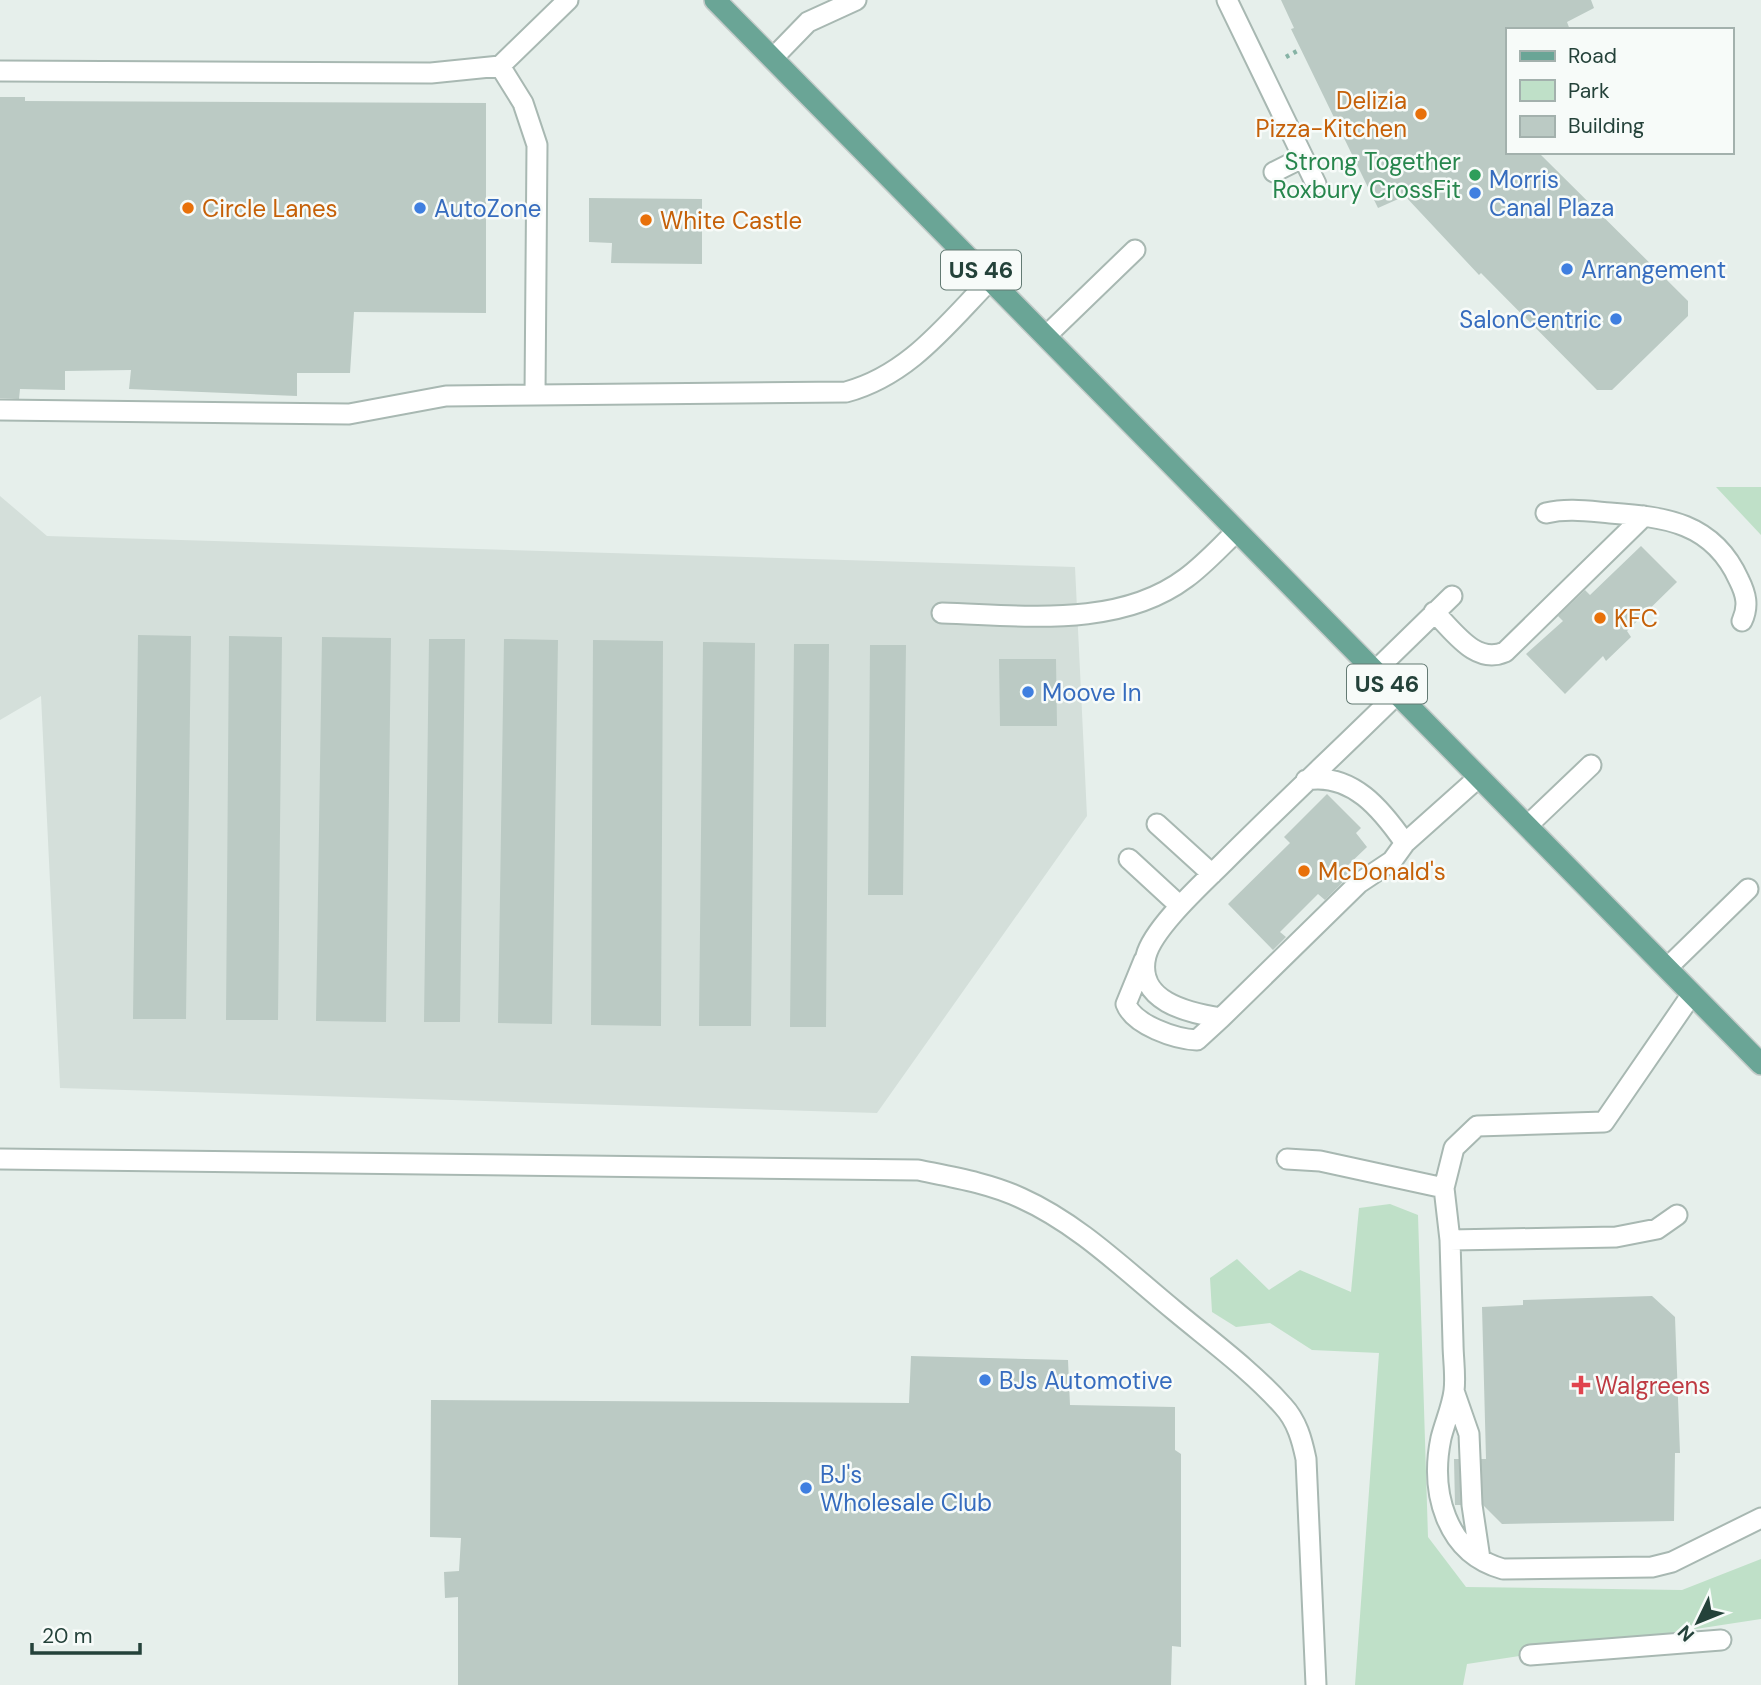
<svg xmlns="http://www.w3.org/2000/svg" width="1761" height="1685" viewBox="0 0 1761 1685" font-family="'DM Sans',sans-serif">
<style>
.built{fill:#d4dfda}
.green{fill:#bfe0c8}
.building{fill:#bbcac4}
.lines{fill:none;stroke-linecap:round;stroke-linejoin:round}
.service-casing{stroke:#a8b8b2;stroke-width:23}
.primary-casing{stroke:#c2cac8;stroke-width:24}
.path{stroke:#86b3a5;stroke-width:4.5;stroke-dasharray:3.5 5;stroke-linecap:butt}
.service{stroke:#fff;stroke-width:19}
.primary{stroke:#6aa596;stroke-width:21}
.food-dot{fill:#e8710a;stroke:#f7fbf9;stroke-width:2.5}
.leisure-dot{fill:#2e9e5b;stroke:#f7fbf9;stroke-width:2.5}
.shop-dot{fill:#3f7fe0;stroke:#f7fbf9;stroke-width:2.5}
.health-dot{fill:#e0444e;stroke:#f7fbf9;stroke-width:2.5}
.labels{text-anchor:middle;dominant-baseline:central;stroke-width:5;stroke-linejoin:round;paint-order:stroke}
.shield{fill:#f7fbf9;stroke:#637a73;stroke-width:2}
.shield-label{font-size:23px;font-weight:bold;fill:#24423a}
.food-label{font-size:24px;fill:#c56008;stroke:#f7fbf9;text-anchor:start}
.leisure-label{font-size:24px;fill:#27864d;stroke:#f7fbf9;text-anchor:end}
.shop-label{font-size:24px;fill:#366cbe;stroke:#f7fbf9;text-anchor:start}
.health-label{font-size:24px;fill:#be3a42;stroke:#f7fbf9;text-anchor:start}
</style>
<rect width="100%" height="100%" fill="#e6efeb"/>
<path class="built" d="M0 496 47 536 1075 567 1087 816 877 1113 60 1088 41 696 0 720Z"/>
<path class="green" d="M1716 487H1761V535Z
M1390 1204 1418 1215 1428 1537 1466 1587 1682 1590 1761 1559V1619L1467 1664 1463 1685H1355L1379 1353 1312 1350 1270 1323 1236 1327 1212 1312 1210 1278 1237 1259 1269 1290 1300 1270 1351 1292 1359 1208Z"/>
<path class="building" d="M1281 0H1591L1594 8 1567 22 1570 30H1507V152H1538L1688 301V316L1612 390H1597L1481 273 1479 275 1405 196 1378 208 1291 29 1294 28Z
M0 97H25V101L486 103V313L354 312 350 373H297V396L129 389 131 370 65 371V390L20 389 19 399 0 398Z
M589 198 702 199V264L611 263 612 243 589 242Z
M1641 546 1677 582 1627 631 1631 637 1606 661 1603 656 1565 694 1526 654 1563 621 1558 616 1585 590 1590 595Z
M138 635 191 636 186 1019H133Z
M229 636 282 637 278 1020H226Z
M322 637 391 638 386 1022 316 1021Z
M429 639H465L460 1022H424Z
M504 639 558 640 552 1024 498 1023Z
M593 640 663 641 661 1026 591 1025Z
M703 642 755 643 751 1026H699Z
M794 644H829L826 1027H790Z
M870 645H906L903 895H868Z
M999 659H1056L1057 726H1000Z
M1327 794 1361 828 1356 833 1367 847 1344 869 1349 874 1341 884 1325 900 1318 894 1280 932 1286 937 1273 950 1228 904 1290 843 1284 837Z
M1652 1296 1675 1317 1680 1453H1675L1674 1521 1502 1524 1483 1505H1455L1454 1459H1486L1482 1307 1523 1305V1300Z
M911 1356 1068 1360 1070 1405 1175 1407V1450L1181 1454V1647L1172 1646 1171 1685H458V1597L445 1598 444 1572 459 1571 461 1538 430 1537 431 1400 909 1403Z"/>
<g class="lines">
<g class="service-casing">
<path id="service" d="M1227 0 1316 184
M773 58 808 22 856 0
M500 66 523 103 537 145 535 395 846 392C909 375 946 325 991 279
M0 71 431 73 500 66 568 0
M1274 172 1302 158
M1046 336 1135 250
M0 410 349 414 446 396 535 395
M1546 513C1567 508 1587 511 1610 513 1665 517 1713 522 1739 580 1746 594 1749 606 1742 621
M1434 612C1454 631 1475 665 1505 652L1644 516
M942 613C1021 615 1118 629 1186 578 1205 564 1221 546 1237 531
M1375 671 1452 596
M1397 694C1340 750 1281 805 1224 862 1203 883 1153 928 1146 956 1135 1001 1188 1013 1221 1018L1359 883 1392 861 1405 843 1479 777
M1306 780C1352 772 1382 810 1405 843
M1157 824 1212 874
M1527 826 1591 765
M1129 859 1180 906
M1144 960 1126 1004C1134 1025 1175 1039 1197 1040L1221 1018
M1667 968 1748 889
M0 1159 918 1170C952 1177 989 1183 1021 1198 1079 1224 1126 1271 1175 1311 1211 1341 1252 1371 1283 1406 1297 1421 1302 1440 1306 1459L1316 1685
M1287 1159 1320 1161 1444 1188 1450 1240 1616 1237 1657 1229 1677 1215
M1444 1188 1454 1148 1477 1126 1604 1122 1692 994
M1450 1240C1451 1274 1452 1309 1453 1343 1453 1358 1456 1376 1454 1391 1452 1407 1445 1422 1441 1438 1430 1491 1445 1553 1503 1569L1652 1567 1672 1562 1761 1518
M1454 1391 1469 1434 1472 1505 1480 1559
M1530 1655 1721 1640"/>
</g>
<g class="primary-casing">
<path id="primary" d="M715 0 1761 1064"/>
</g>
<path class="path" d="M1286 57 1301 49"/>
<use href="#service" class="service"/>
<use href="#primary" class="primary"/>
</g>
<g class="food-dot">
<circle cx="1421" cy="114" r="7"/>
<circle cx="188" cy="208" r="7"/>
<circle cx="646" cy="220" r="7"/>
<circle cx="1600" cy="618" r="7"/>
<circle cx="1304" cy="871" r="7"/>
</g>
<circle class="leisure-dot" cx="1475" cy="175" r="7"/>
<g class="shop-dot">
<circle cx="1475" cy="193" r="7"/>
<circle cx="420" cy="208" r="7"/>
<circle cx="1567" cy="269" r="7"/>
<circle cx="1616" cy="319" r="7"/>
<circle cx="1028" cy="692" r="7"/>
<circle cx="985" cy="1380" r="7"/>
<circle cx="806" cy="1488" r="7"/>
</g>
<path class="health-dot" d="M1577.5 1374.5h7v7h7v7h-7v7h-7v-7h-7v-7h7z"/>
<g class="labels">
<g class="shield">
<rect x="941" y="250.5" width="80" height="39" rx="5"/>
<rect x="1347" y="664.5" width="80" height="39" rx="5"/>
</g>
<g class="shield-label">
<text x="981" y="270">US 46</text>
<text x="1387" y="684">US 46</text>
</g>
<g class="food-label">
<text x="1407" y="100" text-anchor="end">Delizia<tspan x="1407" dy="28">Pizza-Kitchen</tspan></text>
<text x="202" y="208">Circle Lanes</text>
<text x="660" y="220">White Castle</text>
<text x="1614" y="618">KFC</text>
<text x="1318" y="871">McDonald's</text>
</g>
<g class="leisure-label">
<text x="1461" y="161">Strong Together<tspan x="1461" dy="28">Roxbury CrossFit</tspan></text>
</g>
<g class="shop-label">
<text x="1489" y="179">Morris<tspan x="1489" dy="28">Canal Plaza</tspan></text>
<text x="434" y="208">AutoZone</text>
<text x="1581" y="269">Arrangement</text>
<text x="1602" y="319" text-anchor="end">SalonCentric</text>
<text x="1042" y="692">Moove In</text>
<text x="999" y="1380">BJs Automotive</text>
<text x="820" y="1474">BJ's<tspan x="820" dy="28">Wholesale Club</tspan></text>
</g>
<g class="health-label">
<text x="1595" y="1385">Walgreens</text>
</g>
</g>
<rect x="1506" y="28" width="228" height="126" fill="#f7fbf9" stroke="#a3b1ad" stroke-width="2"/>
<rect x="1520" y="51" width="35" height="10" fill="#6aa596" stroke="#a3b1ad" stroke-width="2"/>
<text x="1568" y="63" font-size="21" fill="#24423a">Road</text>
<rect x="1520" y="80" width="35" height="21" fill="#bfe0c8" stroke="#a3b1ad" stroke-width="2"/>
<text x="1568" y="98" font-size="21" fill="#24423a">Park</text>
<rect x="1520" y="116" width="35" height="21" fill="#bbcac4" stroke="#a3b1ad" stroke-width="2"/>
<text x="1568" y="133" font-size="21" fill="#24423a">Building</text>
<g transform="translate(1698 1622) rotate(227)" stroke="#f7fbf9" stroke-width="5" paint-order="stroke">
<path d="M0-5L12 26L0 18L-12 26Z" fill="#24423a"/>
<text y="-10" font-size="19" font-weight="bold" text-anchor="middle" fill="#24423a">N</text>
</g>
<path d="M32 1643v10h108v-10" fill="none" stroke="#24423a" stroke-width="3.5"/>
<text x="42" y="1643" font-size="21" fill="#24423a" stroke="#f7fbf9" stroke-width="5" paint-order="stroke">20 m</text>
</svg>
